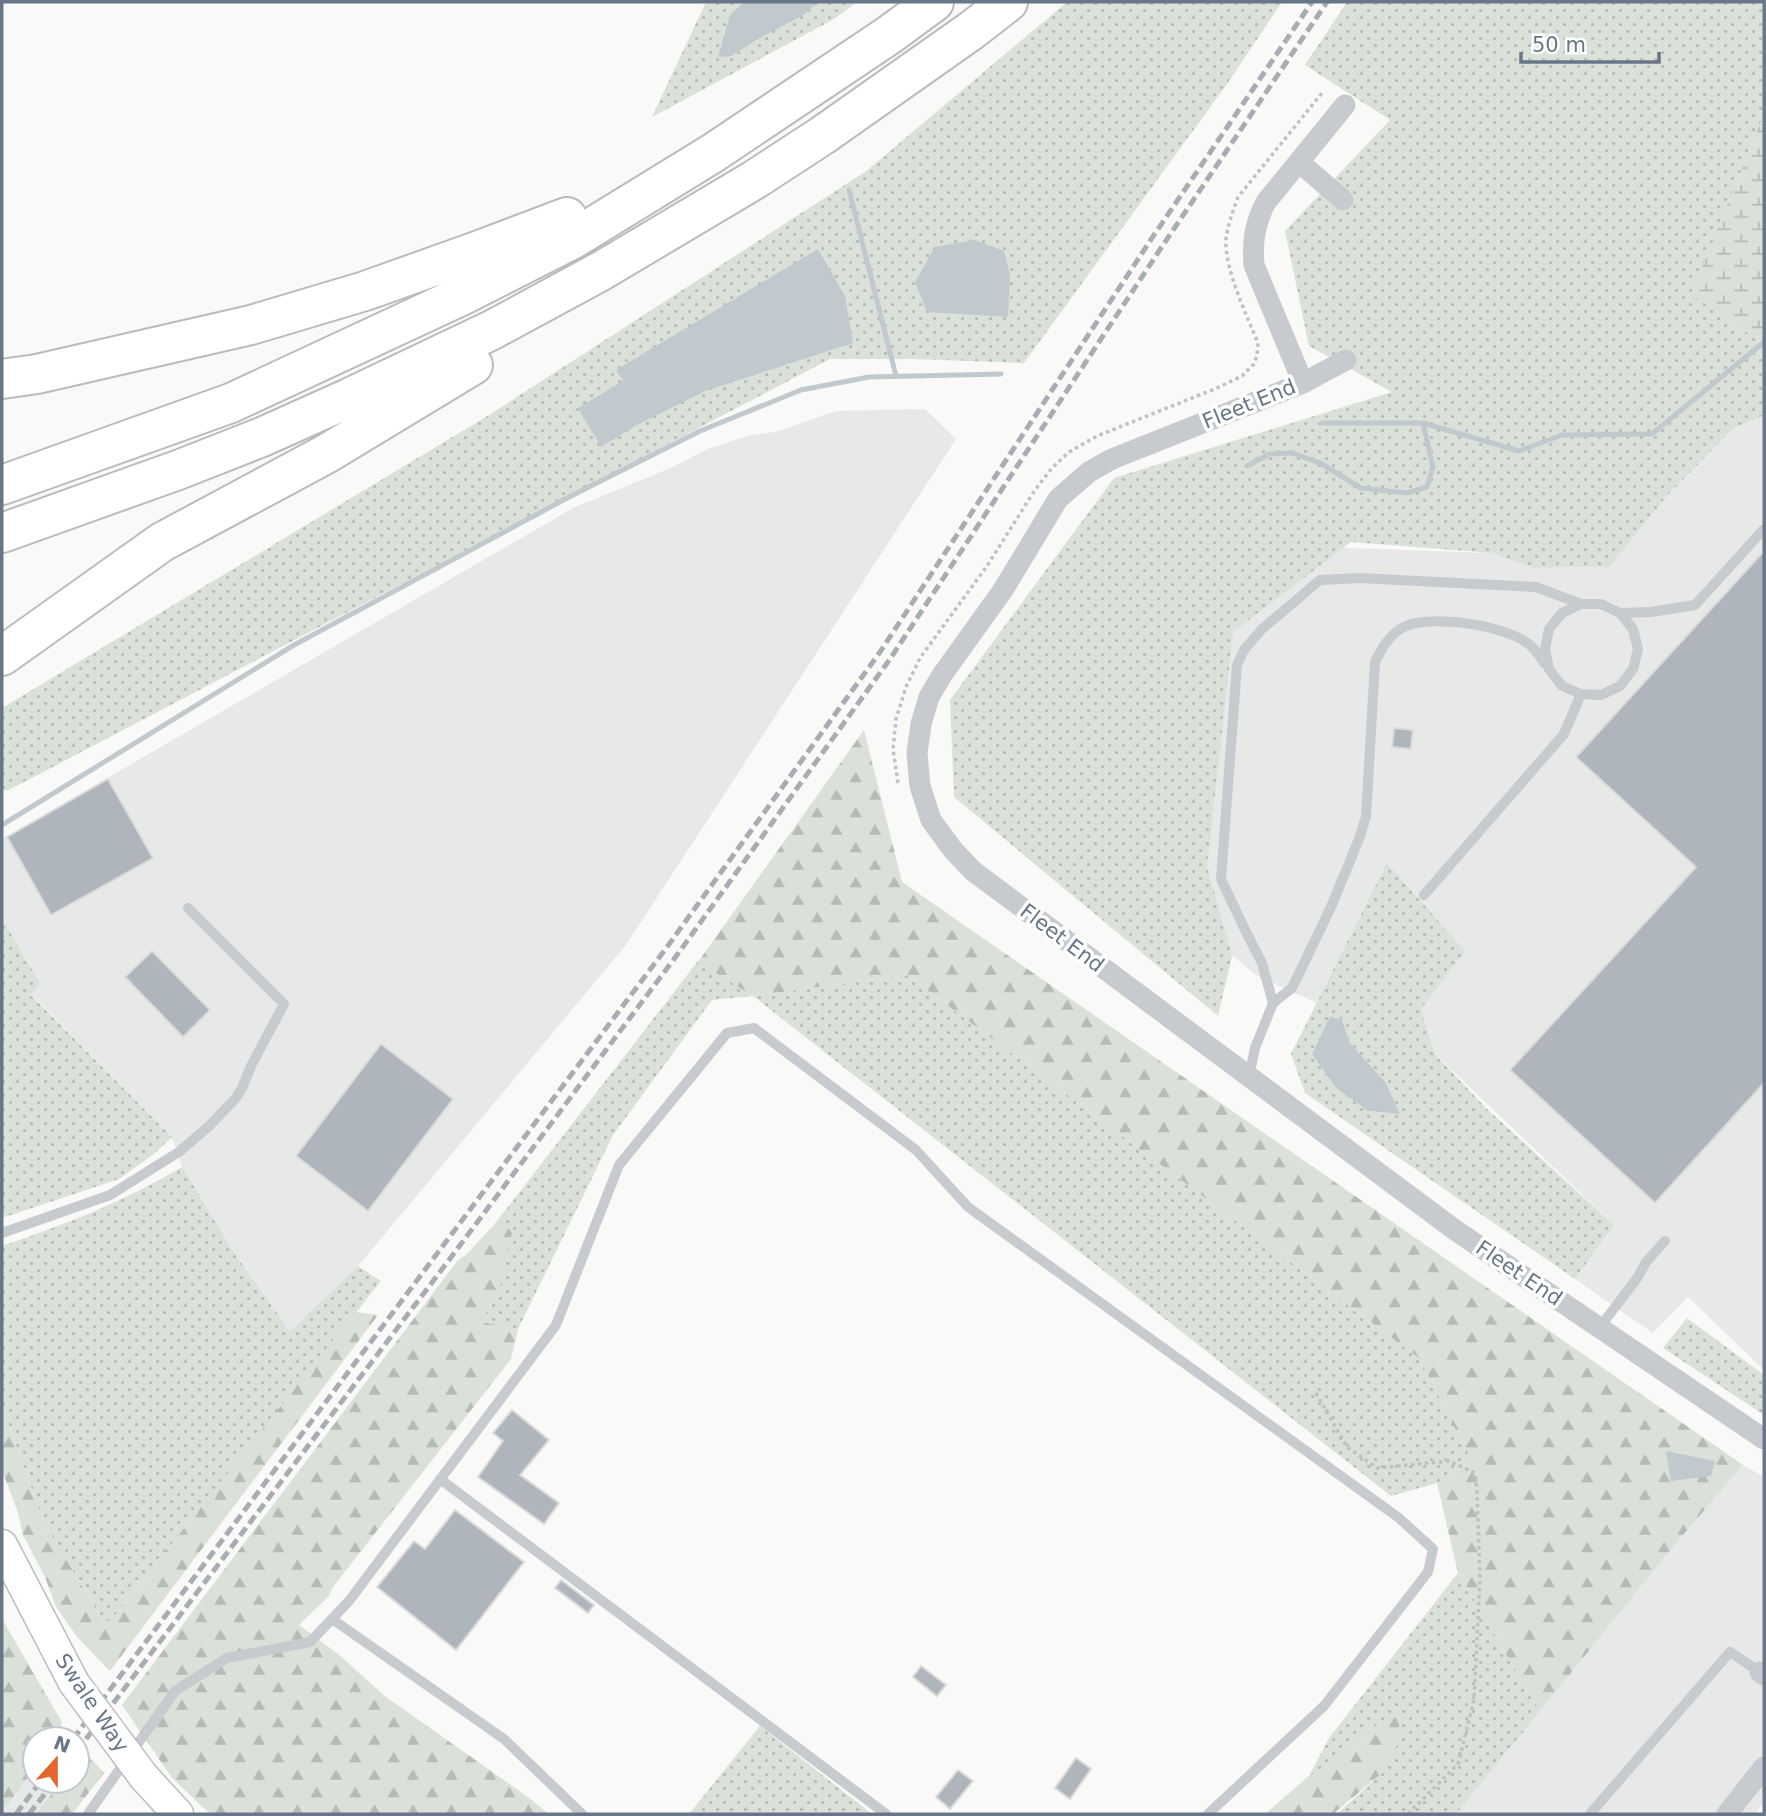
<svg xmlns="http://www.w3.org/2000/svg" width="1766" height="1816" viewBox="0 0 1766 1816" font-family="'DejaVu Sans',sans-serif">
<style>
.built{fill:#e7e8e8}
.grass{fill:url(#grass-dots);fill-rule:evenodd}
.forest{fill:url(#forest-firs)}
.wetland{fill:url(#wetland-marsh)}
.water{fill:#c0c9ce}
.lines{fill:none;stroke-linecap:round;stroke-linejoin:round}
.stream{stroke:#c0c9ce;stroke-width:5}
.building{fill:#aeb5bc;stroke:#dbdbd9;stroke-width:2}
.secondary-casing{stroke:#b9bec3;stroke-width:33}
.highway-casing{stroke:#b8bbbf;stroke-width:42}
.path{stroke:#bfc1c4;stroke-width:3.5;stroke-dasharray:3.5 3.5;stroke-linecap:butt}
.lane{stroke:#c7cace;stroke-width:10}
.street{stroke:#c7cace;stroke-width:21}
.secondary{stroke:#fff;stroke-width:30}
.highway{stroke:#fff;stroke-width:38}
.rail{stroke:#a7adb3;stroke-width:5;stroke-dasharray:10 5;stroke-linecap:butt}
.secondary-bridge-casing{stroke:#b9bec3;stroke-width:33;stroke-linecap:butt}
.secondary-bridge{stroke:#fff;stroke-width:30}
.labels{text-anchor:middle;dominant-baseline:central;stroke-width:7;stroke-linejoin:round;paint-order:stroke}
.street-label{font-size:21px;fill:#687788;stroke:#fff}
</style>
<defs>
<pattern id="grass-dots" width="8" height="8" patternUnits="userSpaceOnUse" patternTransform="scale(1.75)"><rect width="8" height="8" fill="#dae1d8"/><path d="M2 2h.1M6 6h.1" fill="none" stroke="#b5bbb5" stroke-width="1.8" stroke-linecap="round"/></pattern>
<pattern id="forest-firs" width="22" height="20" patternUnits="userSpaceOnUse" patternTransform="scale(1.75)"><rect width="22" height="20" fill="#dae1d8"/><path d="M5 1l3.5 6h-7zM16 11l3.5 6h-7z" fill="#b5bbb5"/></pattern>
<pattern id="wetland-marsh" width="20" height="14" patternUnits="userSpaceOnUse" patternTransform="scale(1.75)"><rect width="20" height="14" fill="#dae1d8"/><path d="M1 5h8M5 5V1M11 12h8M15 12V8" fill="none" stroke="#b5bbb5"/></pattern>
</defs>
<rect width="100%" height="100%" fill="#f9f9f7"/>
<path class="built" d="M925 409 956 439 626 945 358 1266 290 1331 237 1257 182 1167 172 1137 31 994 40 983 2 919V839L573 508 673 467 708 449 747 436 775 432 836 411Z
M1764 415V1370L1688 1297 1653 1333 1575 1279 1614 1225 1434 1053 1260 978 1087 839 989 714 1320 547 1492 553 1533 568 1608 567 1666 497 1734 429Z
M1743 1465 1764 1477V1802L1755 1814H1456L1673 1547Z
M48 1712 73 1739H35V1781H77V1744L104 1773 72 1814H2V1770Z"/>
<path class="grass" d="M706 2H857L834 19 652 117Z
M1067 2H1282L1227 84 1024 363 915 359H830L7 791 2 788V708L489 415 865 172Z
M1347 2H1764V114L1692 294 1764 344V415L1733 429 1666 497 1609 567 1533 568 1492 553 1351 542 1233 632 1207 866 1232 956 1218 1016 954 797 950 700 1114 478 1392 392 1309 346 1285 231 1390 120 1305 65Z
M1387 863 1465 951 1421 1009 1434 1053 1486 1108 1614 1225 1575 1279 1305 1093 1291 1054ZM1330 1016 1342 1020 1350 1043 1386 1083 1400 1114 1368 1111 1336 1088 1312 1054Z
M2 919 40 983 31 995 172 1137 154 1154 119 1179 2 1218Z
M698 961 753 996 907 975 1419 1358 1471 1457 1437 1483 1391 1496 753 996 712 1000 613 1135 518 1329 481 1322 494 1225Z
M182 1167 237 1257 290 1331 358 1266 381 1281 117 1613 105 1624 44 1523 2 1406V1246C62 1226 127 1200 182 1167Z
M1687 1318 1764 1375V1415L1663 1348Z
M1458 1573 1540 1711 1456 1814H1337L1381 1774 1371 1728 1338 1761 1309 1776 1329 1738Z
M760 1726 872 1814H689Z"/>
<path class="forest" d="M864 730 902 882 1743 1465 1673 1547 1540 1711 1458 1573 1437 1483 1470 1457 1419 1358 907 975 753 996 698 962Z
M500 1218 512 1233 500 1288 482 1322 518 1329 511 1359 333 1587 328 1597 299 1625 338 1654 386 1697 525 1795 549 1814H210L172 1778 122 1705 458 1260 467 1254Z
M355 1312 378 1315 110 1671 78 1638 56 1607 45 1577 23 1535 18 1513 2 1470V1406L44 1523 105 1624 117 1613Z
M2 1619 62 1722 57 1739H35V1768L2 1812Z
M1399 1715V1742L1381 1774 1333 1814H1265L1309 1776 1338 1761 1371 1728Z
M85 1752 104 1773 72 1814H36L62 1781H77V1762Z"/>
<path class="wetland" d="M1764 114V344L1691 294Z"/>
<path class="water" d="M744 2H817L805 14 758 39 731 56 718 57 730 15Z
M975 240 1004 251 1010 276 1008 317 927 312 915 282 935 247Z
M818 249 845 296 853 343 705 391 637 425 601 447 578 408 623 381 616 370Z
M1330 1016 1342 1020 1350 1043 1386 1083 1400 1114 1368 1111 1336 1088 1312 1054Z
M1666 1451 1715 1461 1711 1476 1671 1481Z"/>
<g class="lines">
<path class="stream" d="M849 190 896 376
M1322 423H1423L1519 451 1562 435 1652 434 1764 342
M1247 466 1269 454 1292 453 1320 463 1361 488 1407 493 1427 487 1433 467 1423 423
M2 825 294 645 571 496 700 431 801 390 869 377 1001 374"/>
</g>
<path class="building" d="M1764 551V1083L1655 1203 1510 1070 1696 867 1576 757Z
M1394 728 1413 730 1411 749 1392 747Z
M108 779 153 858 51 915 7 837Z
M152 951 210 1010 183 1037 125 977Z
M381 1044 453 1099 368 1211 296 1156Z
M512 1410 549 1440 520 1475 559 1503 544 1524 478 1477 503 1441 493 1433Z
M455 1510 524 1562 456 1650 377 1587 414 1541 425 1549Z
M561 1580 594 1605 588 1613 555 1588Z
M921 1666 946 1685 937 1696 913 1677Z
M1076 1758 1091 1769 1070 1799 1055 1788Z
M958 1770 973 1781 950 1809 936 1797Z"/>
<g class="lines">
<g class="secondary-casing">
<path id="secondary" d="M2 1545 74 1683
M144 1777 178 1814"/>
</g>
<g class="highway-casing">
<path id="highway" d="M2 379 37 374 251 325 365 291 477 251 567 217
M2 485 231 403 461 296 573 239 713 153 889 35 934 2
M2 533 178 470 262 437 349 398 492 330 601 271 754 180 823 135 972 30 1008 2
M2 656 162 542 326 454 473 365"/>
</g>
<path class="path" d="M898 783 893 749 896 719 906 687 920 658 987 566 1035 490 1052 468 1069 452 1097 436 1217 388 1242 376 1254 364 1257 355 1258 343C1247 316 1224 268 1226 239 1228 224 1233 211 1238 197L1322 93
M1316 1393 1347 1447 1377 1468 1449 1461 1475 1473 1477 1491 1480 1578 1474 1700 1458 1764 1408 1814"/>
<path class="lane" d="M1620 613 1651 612 1695 605 1764 529
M1424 895 1564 734 1581 694
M1273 1003 1262 963 1246 932 1221 879 1237 665 1244 650 1262 629 1320 580 1360 578 1536 587 1581 604H1601L1620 613 1633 629 1638 649 1633 669 1620 686 1601 695 1581 694 1562 686 1549 669 1545 649 1549 629 1562 613 1581 604
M1249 1077 1255 1048 1273 1003 1292 988 1331 907 1359 839 1366 817 1375 662C1382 648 1390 633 1406 626 1434 614 1511 626 1532 647 1537 651 1541 659 1545 664
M2 1233 110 1195 179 1152 209 1126 236 1098 242 1088 252 1064 284 1004 188 908
M1600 1327 1638 1277 1646 1262 1665 1241
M440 1479 886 1814
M332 1619 504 1739 582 1814
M88 1814 175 1691 227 1658 310 1642 349 1601 556 1325 619 1165 727 1033 754 1028 916 1150 968 1207 1399 1518 1433 1549 1428 1572 1324 1706 1208 1814
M1590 1814 1730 1652 1760 1672"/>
<path class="street" d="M1299 162 1343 200
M1346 360 1303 383 1112 459 1089 472 1058 499 1003 590 942 675 929 697 921 724 917 753 920 786 931 820 953 850 973 871 1455 1230 1764 1439
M1303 383 1254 265C1252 241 1255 223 1266 202L1345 105
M1760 1672 1764 1675
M1727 1814 1764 1767"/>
<use href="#secondary" class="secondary"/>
<use href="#highway" class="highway"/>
<path class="rail" d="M73 1739 667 947 880 652 1152 238 1312 2
M77 1751 452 1256 677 955 890 659 1163 245 1327 2
M16 1814 41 1781
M29 1814 55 1781"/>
<g class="secondary-bridge-casing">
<path id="secondary-bridge" d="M74 1683 144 1777"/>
</g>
<use href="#secondary-bridge" class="secondary-bridge"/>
</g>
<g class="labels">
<g class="street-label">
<text transform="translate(1249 404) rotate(-22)">Fleet End</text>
<text transform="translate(1062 938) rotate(37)">Fleet End</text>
<text transform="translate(1519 1273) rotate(34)">Fleet End</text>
<text transform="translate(92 1703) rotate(56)">Swale Way</text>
</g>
</g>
<rect width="1766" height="1816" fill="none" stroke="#687788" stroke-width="7"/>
<g transform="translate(56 1760) rotate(21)"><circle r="33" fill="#ffffff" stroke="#c3c9cf" stroke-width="2"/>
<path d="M0-5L12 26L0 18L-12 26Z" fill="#e4662c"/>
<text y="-10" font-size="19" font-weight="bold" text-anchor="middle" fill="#687788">N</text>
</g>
<path d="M1521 52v10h138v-10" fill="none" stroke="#687788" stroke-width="3.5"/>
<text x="1532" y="52" font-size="21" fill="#687788" stroke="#ffffff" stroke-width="5" paint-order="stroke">50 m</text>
</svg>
